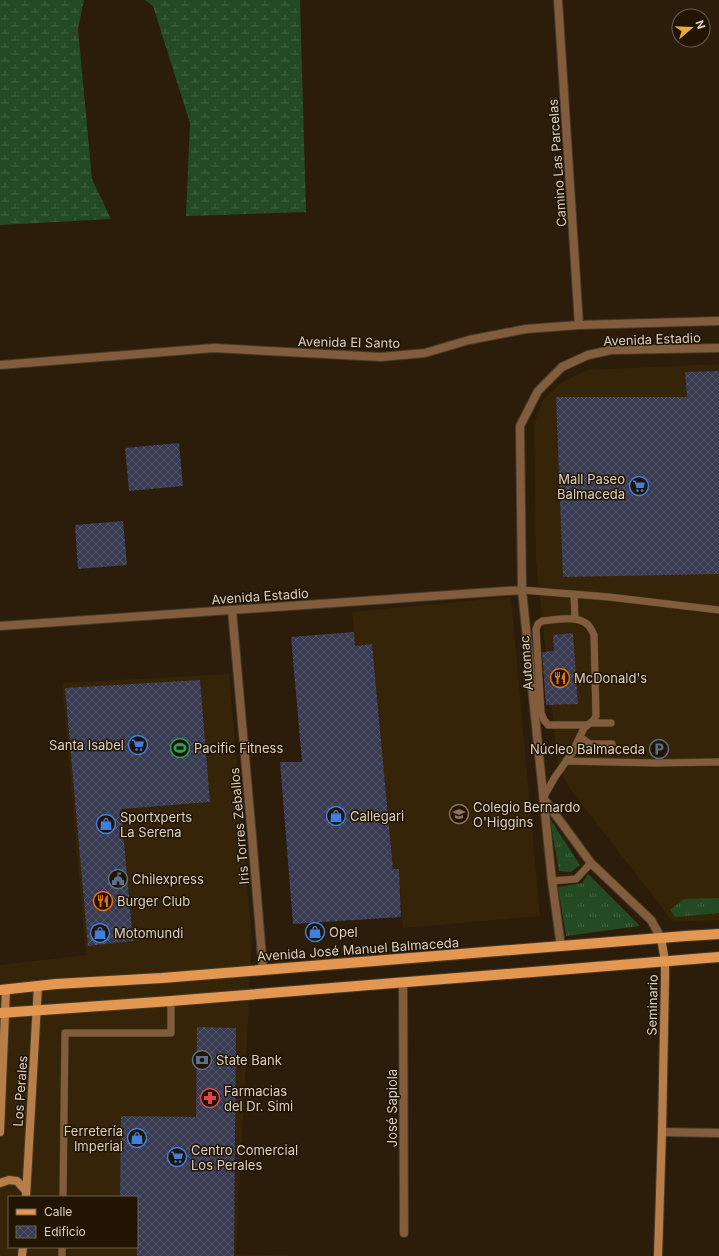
<svg xmlns="http://www.w3.org/2000/svg" width="719" height="1256" viewBox="0 0 719 1256" font-family="Inter,sans-serif">
<style>
.built{fill:#362408;fill-rule:evenodd}
.grass{fill:url(#grass-tufts)}
.wetland{fill:url(#wetland-marsh)}
.building{fill:url(#building-cross-hatch)}
.lines{fill:none;stroke-linecap:round;stroke-linejoin:round}
.lane-casing{stroke:#473a27;stroke-width:8}
.street-casing{stroke:#473a27;stroke-width:10}
.secondary-casing{stroke:#473a27;stroke-width:10}
.primary-casing{stroke:#473a27;stroke-width:12}
.lane{stroke:#815c3d;stroke-width:7}
.street{stroke:#815c3d;stroke-width:8}
.secondary{stroke:#b87e49;stroke-width:8}
.primary{stroke:#e39751;stroke-width:10}
.labels{text-anchor:middle;dominant-baseline:central;stroke-width:3;stroke-linejoin:round;paint-order:stroke}
.street-label{font-size:13px;fill:#dbd2c5;stroke:#221402}
.poi-label{font-size:13px;fill:#dbd2c5;stroke:#221402;text-anchor:start}
</style>
<defs>
<pattern id="grass-tufts" width="24" height="20" patternUnits="userSpaceOnUse"><rect width="24" height="20" fill="#234a23"/><path d="M3 7l-1-3M5 7V3M7 7l1-3M15 17l-1-3M17 17v-4M19 17l1-3" fill="none" stroke="#426341"/></pattern>
<pattern id="wetland-marsh" width="20" height="14" patternUnits="userSpaceOnUse"><rect width="20" height="14" fill="#234a23"/><path d="M1 5h8M5 5V1M11 12h8M15 12V8" fill="none" stroke="#426341"/></pattern>
<pattern id="building-cross-hatch" width="8" height="8" patternUnits="userSpaceOnUse"><rect width="8" height="8" fill="#383a51"/><path d="M0 0l8 8M0 8l8-8" fill="none" stroke="#545669"/></pattern>
</defs>
<rect width="100%" height="100%" fill="#2b1d09"/>
<path class="built" d="M719 364V920L673 922 570 789 558 766 536 562 534 425 542 401 561 383 587 370Z
M511 597 540 916 403 928 399 869H393L372 645 355 646 352 612Z
M229 674 252 942 236 1254 302 1256H0V965L86 955 62 683ZM9 1197H137V1247H9Z"/>
<path class="grass" d="M550 819 580 865 571 872 559 871Z
M588 874 640 926 566 936 558 887 582 883Z
M719 898V913L675 917 670 910 684 899Z"/>
<path class="wetland" d="M0 0H84L78 29 92 179 111 219 0 225Z
M145 0H300L306 212 186 216 190 123 153 6Z"/>
<path class="building" d="M719 371V574L563 577 556 397H687L685 372Z
M179 443 183 486 129 491 125 448Z
M123 521 127 565 78 569 75 525Z
M354 632 355 646 372 644 393 869H399L401 917 293 924 280 762H302L291 637Z
M573 633 578 704 546 705 542 652 554 651 553 635Z
M200 680 210 802 121 809 133 941 88 946 65 688Z
M197 1027 236 1028 234 1256H137V1197H120L121 1116 196 1117Z"/>
<g class="lines">
<g class="lane-casing">
<path id="lane" d="M522 590 609 597 719 610
M574 595 575 619
M591 723H611
M580 737 590 744H612
M566 761 655 763 719 762
M543 798 555 777 572 753 584 728 594 720 596 716 594 635C592 631 590 626 587 624 576 615 555 620 542 621L538 624 536 629 541 713 544 720 548 725H586
M552 881 576 879 591 863
M63 1197 65 1033H171V1001
M62 1256V1247"/>
</g>
<g class="street-casing">
<path id="street" d="M558 0 579 325
M0 365 214 348 381 357 425 353 469 340 526 329 579 325 719 321
M232 610 252 836 263 969
M0 626 522 590
M544 799 591 863 651 920 661 938
M561 947 552 881 522 590 520 426 538 391 562 367 588 355 611 350 719 348
M403 983 404 1233
M662 1132 719 1133"/>
</g>
<g class="secondary-casing">
<path id="secondary" d="M0 1132 6 989
M0 1183 9 1180 17 1181 26 1191
M26 1197 38 986
M22 1256 23 1247
M658 1256 662 1132 665 979V961L661 938"/>
</g>
<g class="primary-casing">
<path id="primary" d="M0 990 56 984 162 978 686 936 719 934
M0 1013 171 1001 719 957"/>
</g>
<use href="#lane" class="lane"/>
<use href="#street" class="street"/>
<use href="#secondary" class="secondary"/>
<use href="#primary" class="primary"/>
</g>
<defs>
<g id="supermarket-ring" transform="scale(1)"><circle r="9.5" fill="#221402" stroke="#3f7fe0" stroke-width="1.5"/><path d="M-6-5.5h2.5l.6 2H6L4.5 2H-2.5L-4.4-4H-6ZM-1.5 3.2a1.3 1.3 0 1 0 .1 0ZM3 3.2a1.3 1.3 0 1 0 .1 0Z" fill="#3f7fe0"/></g>
<g id="restaurant-ring" transform="scale(1)"><circle r="9.5" fill="#221402" stroke="#e8710a" stroke-width="1.5"/><path d="M-5-6h1v4h1v-4h1v4h1v-4h1v5L-1.5 .5V6h-2V.5L-5-1ZM5-6V6H3V1.5H1.5Q1.5-4 5-6Z" fill="#e8710a"/></g>
<g id="stadium-ring" transform="scale(1)"><circle r="9.5" fill="#221402" stroke="#2e9e5b" stroke-width="1.5"/><path d="M0-5a6.5 5 0 1 0 0 10a6.5 5 0 1 0 0-10ZM-3.5-1.8h7v3.6h-7Z" fill="#2e9e5b"/></g>
<g id="parking-ring" transform="scale(1)"><circle r="9.5" fill="#221402" stroke="#5c6f8a" stroke-width="1.5"/><path d="M-3.5-5.5H1a3.5 3.5 0 0 1 0 7H-1V5.5H-3.5ZM-1-3.4V-.6H.8a1.4 1.4 0 0 0 0-2.8Z" fill="#5c6f8a"/></g>
<g id="school-ring" transform="scale(1)"><circle r="9.5" fill="#221402" stroke="#8d6e63" stroke-width="1.5"/><path d="M0-5L7-2L0 1L-7-2ZM-4 1L0 2.5L4 1V4Q0 6-4 4Z" fill="#8d6e63"/></g>
<g id="shop-ring" transform="scale(1)"><circle r="9.5" fill="#221402" stroke="#3f7fe0" stroke-width="1.5"/><path d="M-5-2.5h2.3a2.7 3.5 0 0 1 5.4 0H5L5.5 6h-11ZM-1.5-2.5h3a1.5 2.3 0 0 0-3 0Z" fill="#3f7fe0"/></g>
<g id="civic-ring" transform="scale(1)"><circle r="9.5" fill="#221402" stroke="#5c6f8a" stroke-width="1.5"/><path d="M-.6-6.5H3V-4.5H.6V-3L4-1V1h2V6H-6V1h2V-1L-.6-3ZM-1.2 2.5V6h2.4V2.5Z" fill="#5c6f8a"/></g>
<g id="bank-ring" transform="scale(1)"><circle r="9.5" fill="#221402" stroke="#5c6f8a" stroke-width="1.5"/><path d="M-6-4H6V4H-6ZM0-2.3a2.3 2.3 0 1 0 0 4.6a2.3 2.3 0 1 0 0-4.6Z" fill="#5c6f8a"/></g>
<g id="pharmacy-ring" transform="scale(1)"><circle r="9.5" fill="#221402" stroke="#e0444e" stroke-width="1.5"/><path d="M-2-6h4v4h4v4h-4v4h-4v-4h-4v-4h4Z" fill="#e0444e"/></g>
</defs>
<g fill-rule="evenodd">
<use href="#supermarket-ring" x="639" y="486"/>
<use href="#restaurant-ring" x="560" y="678"/>
<use href="#supermarket-ring" x="138" y="745"/>
<use href="#stadium-ring" x="180" y="748"/>
<use href="#parking-ring" x="659" y="749"/>
<use href="#school-ring" x="459" y="814"/>
<use href="#shop-ring" x="336" y="816"/>
<use href="#shop-ring" x="106" y="824"/>
<use href="#civic-ring" x="118" y="879"/>
<use href="#restaurant-ring" x="103" y="901"/>
<use href="#shop-ring" x="315" y="932"/>
<use href="#shop-ring" x="100" y="933"/>
<use href="#bank-ring" x="202" y="1060"/>
<use href="#pharmacy-ring" x="210" y="1098"/>
<use href="#shop-ring" x="137" y="1138"/>
<use href="#supermarket-ring" x="177" y="1157"/>
</g>
<g class="labels">
<g class="street-label">
<text transform="translate(557 163) rotate(-94)">Camino Las Parcelas</text>
<text transform="translate(652 339) rotate(-2)">Avenida Estadio</text>
<text transform="translate(349 342) rotate(1)">Avenida El Santo</text>
<text transform="translate(260 596) rotate(-4)">Avenida Estadio</text>
<text transform="translate(526 663) rotate(-94)">Automac</text>
<text transform="translate(239 826) rotate(-95)">Iris Torres Zeballos</text>
<text transform="translate(358 949) rotate(-4)">Avenida José Manuel Balmaceda</text>
<text transform="translate(652 1005) rotate(-89)">Seminario</text>
<text transform="translate(20 1091) rotate(-86)">Los Perales</text>
<text transform="translate(392 1108) rotate(-90)">José Sapiola</text>
</g>
<g class="poi-label">
<text x="625" y="479" text-anchor="end">Mall Paseo<tspan x="625" dy="15">Balmaceda</tspan></text>
<text x="574" y="678">McDonald's</text>
<text x="124" y="745" text-anchor="end">Santa Isabel</text>
<text x="194" y="748">Pacific Fitness</text>
<text x="645" y="749" text-anchor="end">Núcleo Balmaceda</text>
<text x="473" y="807">Colegio Bernardo<tspan x="473" dy="15">O'Higgins</tspan></text>
<text x="350" y="816">Callegari</text>
<text x="120" y="817">Sportxperts<tspan x="120" dy="15">La Serena</tspan></text>
<text x="132" y="879">Chilexpress</text>
<text x="117" y="901">Burger Club</text>
<text x="329" y="932">Opel</text>
<text x="114" y="933">Motomundi</text>
<text x="216" y="1060">State Bank</text>
<text x="224" y="1091">Farmacias<tspan x="224" dy="15">del Dr. Simi</tspan></text>
<text x="123" y="1131" text-anchor="end">Ferretería<tspan x="123" dy="15">Imperial</tspan></text>
<text x="191" y="1150">Centro Comercial<tspan x="191" dy="15">Los Perales</tspan></text>
</g>
</g>
<rect x="8" y="1196" width="130" height="52" fill="#221402" stroke="#6c6050"/>
<rect x="16" y="1209" width="20" height="6" fill="#e39751" stroke="#6c6050"/>
<text x="44" y="1216" font-size="12" fill="#dbd2c5">Calle</text>
<rect x="16" y="1226" width="20" height="12" fill="url(#building-cross-hatch)" stroke="#6c6050"/>
<text x="44" y="1236" font-size="12" fill="#dbd2c5">Edificio</text>
<g transform="translate(691 28) rotate(71)"><circle r="19" fill="#221402" stroke="#6c6050"/>
<path d="M0-3L7 15L0 10L-7 15Z" fill="#e8ab37"/>
<text y="-6" font-size="11" font-weight="bold" text-anchor="middle" fill="#dbd2c5">N</text>
</g>
</svg>
